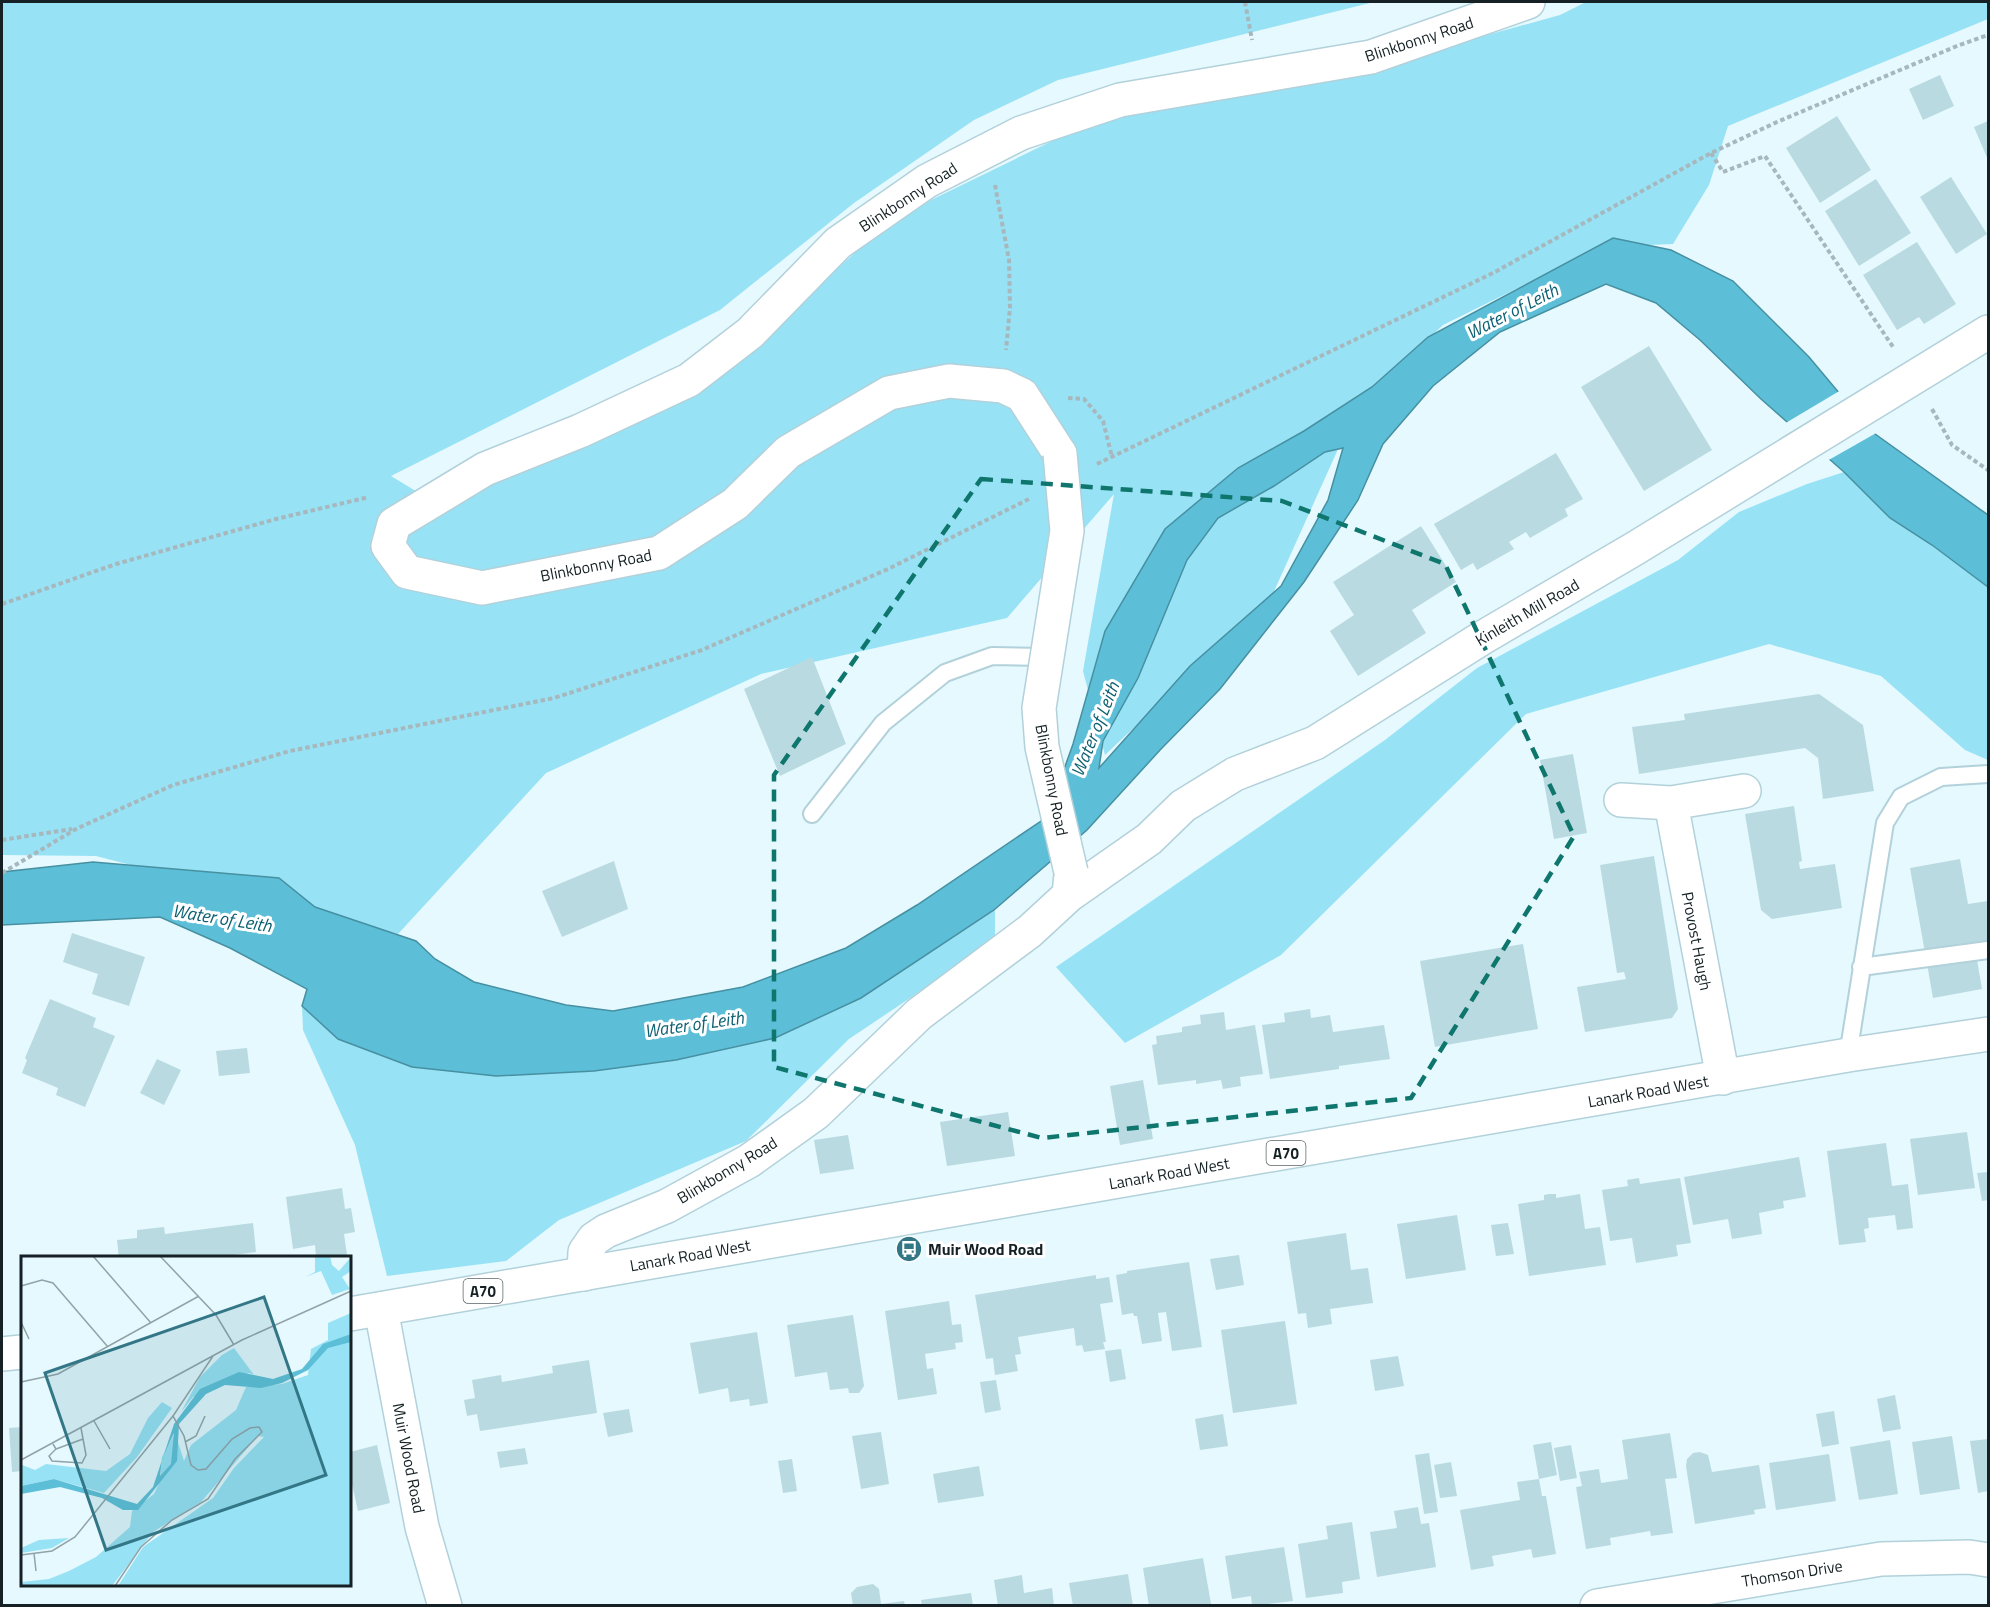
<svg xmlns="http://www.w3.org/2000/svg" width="1990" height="1607" viewBox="0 0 1990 1607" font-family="'Titillium Web',sans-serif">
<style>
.green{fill:#98e2f5}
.water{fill:#5cbfd7;stroke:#4790a2;stroke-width:1.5;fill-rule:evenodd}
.pier{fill:#e5f9fe}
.building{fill:#badae2}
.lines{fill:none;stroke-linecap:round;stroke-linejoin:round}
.service-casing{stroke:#b2d1da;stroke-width:20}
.minor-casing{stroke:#b2d1da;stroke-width:36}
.primary-casing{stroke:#b2d1da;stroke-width:36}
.path{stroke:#a6b8bd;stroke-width:4;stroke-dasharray:4.5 3;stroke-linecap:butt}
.service{stroke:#fff;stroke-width:16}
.minor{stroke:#fff;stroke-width:33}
.primary{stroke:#fff;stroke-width:33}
.minor-bridge-casing{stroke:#b2d1da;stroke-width:36;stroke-linecap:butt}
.minor-bridge{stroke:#fff;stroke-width:33}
.marked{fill:none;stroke:#0f766e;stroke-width:4.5;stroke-dasharray:12 8;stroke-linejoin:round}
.labels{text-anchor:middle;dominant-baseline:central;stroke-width:6;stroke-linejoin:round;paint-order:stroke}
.shield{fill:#fff;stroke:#5b6466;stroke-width:1.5}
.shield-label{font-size:15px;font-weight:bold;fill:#152125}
.street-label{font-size:16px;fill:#152125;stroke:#fff}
.poi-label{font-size:16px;font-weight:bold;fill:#152125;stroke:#fff;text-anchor:start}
.water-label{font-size:18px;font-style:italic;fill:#0c6071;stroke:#fff}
.inset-road{fill:none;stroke:#92a3a7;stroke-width:1.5}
.view{fill:#337787;fill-opacity:0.15;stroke:#337787;stroke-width:3}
.inset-edge{fill:none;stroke:#152125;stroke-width:3}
</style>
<rect width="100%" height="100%" fill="#e5f9fe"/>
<path class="green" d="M2 2H1374L1058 80 974 120 854 203 720 310 391 476 437 504 744 353 892 219 1085 125 1262 88 1356 71 1560 15 1586 2H1988V19L1728 126 1709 185 1673 244 1601 247 1443 325 1357 407 1271 598 1105 755 1083 671 1114 494 1007 618 761 674 546 773 398 934 96 856 2 855Z
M1844 472 1890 518 1932 545 1988 587V760L1965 750 1881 676 1769 644 1526 714 1281 955 1125 1043 1056 967 1385 740 1477 668 1678 560 1739 512 1807 484Z
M995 910V941L849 1039 746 1141 559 1220 506 1261 387 1276 355 1145 303 1030 302 1006 338 1039 496 1076 594 1071 676 1060 775 1038 861 998Z"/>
<path class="water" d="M1613 238 1671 250 1733 281 1809 357 1871 431 1988 515V587L1932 545 1890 518 1844 472 1761 399 1700 340 1656 303 1606 284 1500 332 1433 386 1383 444 1358 500 1304 582 1220 689 1161 749 1087 830 994 910 861 998 775 1038 676 1060 594 1071 496 1076 412 1067 338 1039 302 1006 307 989 230 948 160 917 2 925V872L93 862 279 878 315 907 416 941 435 959 474 982 566 1005 613 1011 743 987 846 948 917 905 1047 817 1073 744 1105 631 1165 529 1238 468 1304 431 1372 387 1428 337ZM1343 448 1328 500 1281 586 1190 666 1099 768 1103 741 1138 678 1187 560 1218 518 1274 486 1325 452Z"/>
<path class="pier" d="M1841 390 1878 432 1827 461 1784 424Z"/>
<path class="building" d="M1940 75 1954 106 1923 120 1909 89Z
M1837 116 1871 170 1820 203 1786 148Z
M1988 121V160L1974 127Z
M1951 177 1987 234 1956 254 1920 197Z
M1876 179 1911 233 1859 266 1825 211Z
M1917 242 1956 304 1924 324 1919 317 1897 330 1863 275Z
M1649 346 1712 450 1644 491 1581 387Z
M1556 453 1583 499 1565 509 1568 516 1530 538 1526 532 1509 542 1514 549 1477 570 1473 563 1461 570 1434 524Z
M1421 526 1456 582 1412 610 1426 633 1358 676 1330 631 1354 615 1333 582Z
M812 657 846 744 780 776 744 689Z
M1819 694 1863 725 1874 791 1823 799 1818 758 1805 748 1639 774 1632 727 1685 720 1684 714Z
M1573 754 1587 833 1554 839 1540 760Z
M1794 806 1802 861 1799 862 1800 869 1835 864 1842 908 1772 919 1761 910 1745 814Z
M1654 856 1678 1009 1672 1018 1585 1032 1577 987 1626 979 1624 972 1617 973 1600 865Z
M1960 859 1968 904 1988 901V946L1975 948 1982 989 1933 998 1910 868Z
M614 861 628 909 562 937 542 891Z
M72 933 145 957 129 1006 92 994 98 974 63 962Z
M1523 944 1538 1029 1435 1047 1420 961Z
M50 999 96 1018 93 1027 115 1036 85 1107 56 1095 58 1088 22 1073 27 1060 25 1058Z
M1310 1009 1311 1018 1330 1015 1333 1032 1384 1025 1390 1059 1339 1066V1069L1270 1079 1262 1025 1285 1022 1284 1013Z
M1224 1012 1226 1030 1255 1025 1263 1074 1240 1077 1241 1086 1223 1089 1221 1080 1196 1084V1080L1158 1085 1152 1045 1157 1044 1156 1036 1182 1032V1027L1201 1024 1200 1015Z
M247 1048 250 1073 219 1076 216 1051Z
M157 1059 181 1070 164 1105 140 1093Z
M1143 1080 1153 1139 1120 1145 1110 1086Z
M1008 1112 1015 1156 947 1166 940 1122Z
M1967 1132 1975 1188 1918 1195 1910 1139Z
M848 1135 854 1169 820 1174 814 1140Z
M1886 1143 1892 1186 1908 1184 1913 1228 1897 1230 1895 1215 1868 1218 1869 1228 1864 1229 1866 1242 1839 1245 1827 1151Z
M1799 1157 1806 1197 1783 1201 1784 1208 1759 1213 1762 1234 1732 1239 1728 1219 1693 1225 1684 1177Z
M1988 1172V1200L1982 1201 1977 1173Z
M1639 1178 1640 1184 1680 1178 1691 1243 1676 1245 1678 1256 1636 1263 1632 1238 1610 1241 1602 1190 1628 1186 1627 1180Z
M342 1188 345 1209 351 1208 355 1232 344 1234 347 1255 316 1258 315 1245 293 1249 286 1197Z
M1549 1194H1556V1198L1580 1194 1585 1229 1600 1227 1606 1265 1529 1276 1518 1204 1544 1200V1195Z
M1457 1215 1466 1270 1406 1279 1397 1224Z
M253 1223 256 1252 211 1258H119L117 1240 137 1238V1230L164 1227 165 1234Z
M1508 1223 1514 1254 1496 1256 1491 1225Z
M1346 1233 1351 1270 1368 1268 1373 1303 1330 1309 1332 1324 1308 1328 1306 1313 1298 1314 1287 1242Z
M1239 1255 1244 1285 1216 1290 1210 1259Z
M1189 1262 1202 1347 1172 1351 1166 1312 1158 1313 1162 1341 1142 1344 1137 1316H1134L1133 1313 1122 1315 1116 1275 1127 1273V1271Z
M1096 1275V1279L1109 1277 1113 1302 1100 1304 1106 1342H1103L1105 1349 1084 1352 1082 1345 1076 1346 1074 1328 1018 1337 1021 1354 1015 1355 1018 1371 995 1375 993 1358 986 1359 975 1295Z
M949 1301 952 1325 961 1324 963 1342 955 1343 956 1349 925 1354 927 1369 933 1368 937 1394 898 1400 885 1311Z
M853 1315 864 1386 859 1393H849L848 1388 830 1390 827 1372 795 1377 787 1325Z
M1285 1321 1297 1404 1233 1413 1221 1330Z
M757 1332 768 1403 750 1406 749 1399 730 1402 728 1388 699 1394 690 1343Z
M1121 1349 1126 1379 1110 1382 1105 1351Z
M1398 1356 1404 1386 1375 1391 1370 1360Z
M589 1360 597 1413 480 1431 477 1414 467 1416 464 1400 475 1398 472 1380 501 1375 502 1382 553 1373 552 1366Z
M996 1380 1001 1410 985 1413 980 1382Z
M1895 1395 1901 1429 1883 1432 1877 1399Z
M629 1409 633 1432 608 1437 603 1413Z
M1834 1411 1839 1444 1822 1447 1816 1414Z
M1223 1414 1228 1446 1200 1450 1195 1419Z
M22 1427V1471L12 1472 9 1428Z
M881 1432 889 1484 861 1489 852 1436Z
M1670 1433 1677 1478 1665 1479 1673 1533 1651 1536 1650 1531 1610 1538 1611 1545 1586 1549 1576 1487 1582 1486 1579 1472 1599 1469 1601 1483 1628 1479 1622 1440Z
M1952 1436 1960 1489 1920 1495 1912 1442Z
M1988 1439V1491L1978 1493 1970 1441Z
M1890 1440 1898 1494 1859 1500 1850 1447Z
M1551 1442 1557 1475 1539 1479 1533 1445Z
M377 1445 390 1503 358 1511 350 1475V1452Z
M1571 1445 1577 1478 1560 1481 1554 1448Z
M525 1448 528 1464 500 1468 497 1452Z
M1700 1452 1708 1455 1712 1472 1759 1465 1766 1508 1754 1510 1755 1514 1695 1524 1686 1466 1687 1459 1693 1453Z
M1429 1453 1438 1512 1424 1514 1415 1455Z
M1829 1454 1836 1501 1776 1510 1769 1463Z
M792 1459 797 1491 783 1493 778 1461Z
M1451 1462 1457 1496 1440 1498 1434 1465Z
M979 1466 984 1496 938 1503 933 1474Z
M1539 1479 1542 1496H1546L1556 1554 1533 1558 1531 1549 1492 1556 1494 1566 1471 1570 1460 1510 1520 1500 1517 1482Z
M1418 1507 1421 1524 1429 1523 1436 1567 1377 1577 1370 1532 1397 1528 1394 1511Z
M1352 1522 1360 1579 1342 1582 1343 1593 1306 1598 1298 1544 1328 1539 1326 1526Z
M1284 1547 1293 1601 1252 1606 1251 1596 1232 1599 1225 1556Z
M1203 1558 1211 1604 1149 1606 1143 1568Z
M1128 1574 1133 1606H1073L1069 1583Z
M1022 1575 1024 1593 1052 1588 1054 1606H998L994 1580Z
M873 1584 879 1589 881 1604 904 1601 905 1606H853L851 1593 857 1587Z
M971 1593 973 1606H922L921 1600Z"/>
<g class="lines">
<g class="service-casing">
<path id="service" d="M812 814 883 723 945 673 992 656 1046 657
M1861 967 1988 950
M1848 1055 1885 823 1901 797 1941 777 1988 774"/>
</g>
<g class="minor-casing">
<path id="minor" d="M1060 454 1022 395 1003 386 949 381 889 393 788 452 735 504 659 553 482 588 407 572 388 546 394 524 485 469 580 431 689 380 750 333 838 243 927 181 1021 133 1120 100 1371 57 1528 2
M1621 800 1671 803 1744 791
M1671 803 1723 1078
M1069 895 1149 839 1183 806 1235 774 1315 743 1482 638 1634 549 1988 332
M584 1274 585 1252 594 1239 606 1231 667 1206 749 1161 816 1113 919 1014 1030 931 1069 895 1071 874
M381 1309 422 1527 445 1606
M1597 1606 1881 1559 1969 1557 1988 1560"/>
</g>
<g class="primary-casing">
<path id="primary" d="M350 1314 1848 1055 1988 1034
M2 1354 22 1352"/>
</g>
<path class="path" d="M1245 2 1252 40
M1711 153 1723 172 1765 156 1893 347
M995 185 1009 260 1010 308 1006 350
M1068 398 1084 399 1103 421 1112 457
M1932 409 1952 445 1988 470
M1097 464 1493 273 1711 153 1777 122 1957 46 1988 35
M2 604 116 564 276 519 369 497
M2 840 72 829
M2 873 76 829 173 785 290 751 554 698 702 650 888 569 1029 499"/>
<use href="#service" class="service"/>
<use href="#minor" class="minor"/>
<use href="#primary" class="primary"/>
<g class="minor-bridge-casing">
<path id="minor-bridge" d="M1060 454 1067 531 1039 708 1042 747 1071 872"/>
</g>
<use href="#minor-bridge" class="minor-bridge"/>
</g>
<path class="marked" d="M981 479 1282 501 1445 564 1574 836 1411 1098 1042 1138 774 1067V775Z"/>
<defs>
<g id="bus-disc" transform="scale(1.35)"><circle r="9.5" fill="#337787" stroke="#fff"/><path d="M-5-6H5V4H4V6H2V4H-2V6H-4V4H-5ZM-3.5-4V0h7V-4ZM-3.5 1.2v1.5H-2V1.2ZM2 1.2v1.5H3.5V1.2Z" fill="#fff"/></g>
</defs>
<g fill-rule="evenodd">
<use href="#bus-disc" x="909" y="1249"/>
</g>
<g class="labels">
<g class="shield">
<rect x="1266.5" y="1141" width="39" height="24" rx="4.5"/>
<rect x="463.5" y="1279" width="39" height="24" rx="4.5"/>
</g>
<g class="shield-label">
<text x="1286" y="1153">A70</text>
<text x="483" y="1291">A70</text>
</g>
<g class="street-label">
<text transform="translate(1419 39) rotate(-18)">Blinkbonny Road</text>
<text transform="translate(908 197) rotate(-33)">Blinkbonny Road</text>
<text transform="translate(596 565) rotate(-11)">Blinkbonny Road</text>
<text transform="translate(1527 612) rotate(-30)">Kinleith Mill Road</text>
<text transform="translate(1052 780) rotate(79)">Blinkbonny Road</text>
<text transform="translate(1697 941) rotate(79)">Provost Haugh</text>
<text transform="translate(1648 1091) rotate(-10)">Lanark Road West</text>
<text transform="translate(727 1170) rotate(-31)">Blinkbonny Road</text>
<text transform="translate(1169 1173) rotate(-10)">Lanark Road West</text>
<text transform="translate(690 1255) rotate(-10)">Lanark Road West</text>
<text transform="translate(409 1458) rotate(79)">Muir Wood Road</text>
<text transform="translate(1792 1573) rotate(-9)">Thomson Drive</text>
</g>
<g class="poi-label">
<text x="928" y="1249">Muir Wood Road</text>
</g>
<g class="water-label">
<text transform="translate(1512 311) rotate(-27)">Water of Leith</text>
<text transform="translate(1095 729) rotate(-68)">Water of Leith</text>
<text transform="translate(222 918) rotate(9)">Water of Leith</text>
<text transform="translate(694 1024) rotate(-8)">Water of Leith</text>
</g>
</g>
<g transform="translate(21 1256)">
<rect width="330" height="330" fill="#e5f9fe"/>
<path d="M294 0H309L311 9 318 15 330 1V15L321 21 329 33 311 39 300 15 284 21 294 16ZM330 57V330H97L122 291 192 242 213 212 243 181 237 180 180 246 132 276 91 330H0V326L28 323 48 315 75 301 109 271 111 255 133 238 139 225 141 201 154 177 163 205 170 189 215 154 225 131 261 128 287 119 290 93 307 84V67ZM213 92 233 119 228 117 172 141 160 156 179 121 201 99ZM141 146 151 152 116 201 83 237 33 223 0 230 1 209 14 214 25 208 85 215 109 198 127 162ZM48 282 31 292 0 297V292L18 284Z" fill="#98e2f5"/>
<path d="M330 78V86L307 92 287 114 261 127 240 132 204 129 185 138 158 168 156 205 117 254H102L81 242 39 231 0 238V230L33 223 116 248 132 231 153 168 179 133 218 116 252 123 281 113 302 88ZM153 177 150 208 139 220 141 203Z" fill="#5cbfd7" fill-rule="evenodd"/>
<path class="inset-road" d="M72 0 130 67M139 0 195 59 213 89M0 30 21 24 32 27 87 91M0 66 8 83M0 126 37 118 178 40M73 165 89 193M164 186 175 180 184 160M32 188 35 193 28 200 31 205 61 207 65 199 60 172M35 193 62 183M0 204 221 84 330 35M13 297 15 315M0 299 31 295 54 281 152 160M94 330 120 291 151 264 187 243 214 203 241 176 238 171 229 172 211 183 185 213 177 214 170 209 163 180 152 160 192 100"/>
<path class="view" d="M243 41 305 219 85 294 24 117Z"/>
<rect width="330" height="330" class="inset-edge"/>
</g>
<rect width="1990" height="1607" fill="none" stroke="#152125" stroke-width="6"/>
</svg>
